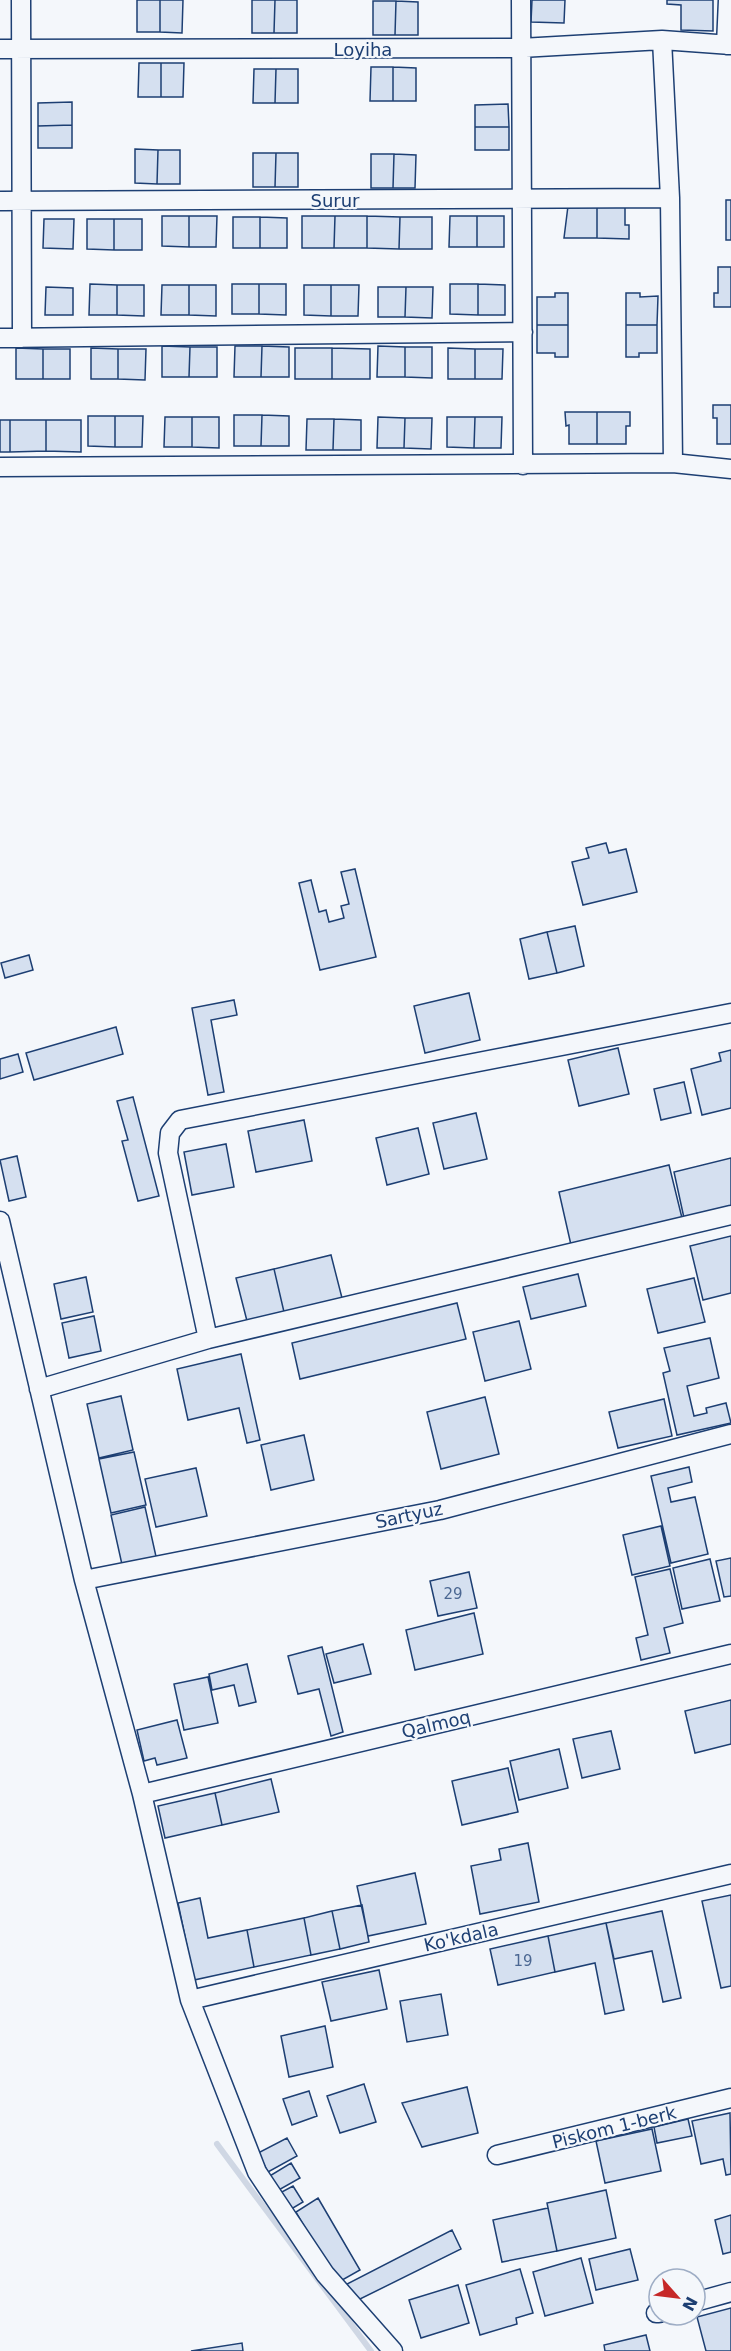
<svg xmlns="http://www.w3.org/2000/svg" width="731" height="2351" viewBox="0 0 731 2351" font-family="'DejaVu Sans',sans-serif">
<style>
.lines{fill:none;stroke-linecap:round;stroke-linejoin:round}
.stream{stroke:#cfd7e4;stroke-width:6}
.building{fill:#d5e0f0;stroke:#1d3f73;stroke-width:1.5}
.street-casing{stroke:#1d3f73;stroke-width:21}
.street{stroke:#f4f7fb;stroke-width:18}
.labels{text-anchor:middle;dominant-baseline:central;stroke-width:4.5;stroke-linejoin:round;paint-order:stroke}
.number-label{font-size:15px;fill:#4b6792}
.street-label{font-size:18px;fill:#1d3f73;stroke:#f4f7fb}
</style>
<rect width="100%" height="100%" fill="#f4f7fb"/>
<g class="lines">
<path class="stream" d="M217 2144 371 2351"/>
</g>
<path class="building" d="M137 0H160V32H137Z
M160 0H183L182 33 160 32Z
M252 0H275L274 33H252Z
M275 0H297V33H274Z
M532 0H565L564 23 531 22Z
M667 0H713V31L681 30V5L667 4Z
M373 1H396L395 35H373Z
M396 1 418 2V35H395Z
M139 63H161V97H138Z
M161 63H184L183 97H161Z
M371 67H393V101H370Z
M393 67 416 68V101H393Z
M254 69H276L275 103H253Z
M276 69H298V103H275Z
M72 102V125L38 126V103Z
M508 104 509 127H475V105Z
M72 125V148H38V126Z
M475 127H509V150H475Z
M135 149 158 150 157 184 135 183Z
M158 150H180V184H157Z
M253 153H276L275 187H253Z
M276 153H298V187H275Z
M371 154H394L393 188H371Z
M394 154 416 155 415 188H393Z
M726 200H731V240H726Z
M568 206 597 207V238H564Z
M597 207H625V225H629V239L597 238Z
M162 216H189V247L162 246Z
M189 216H217L216 247H189Z
M302 216H335L334 248H302Z
M335 216H367V248H334Z
M367 216 400 217 399 249 367 248Z
M450 216H477V247H449Z
M477 216H504V247H477Z
M233 217H260V248H233Z
M260 217 287 218V248H260Z
M400 217H432V249H399Z
M44 219H74L73 249 43 248Z
M87 219H114V250L87 249Z
M114 219H142V250H114Z
M718 267H731V307H714V293H718Z
M90 284 117 285V315H89Z
M232 284H259V314H232Z
M259 284H286V315L259 314Z
M450 284H478V315L450 314Z
M478 284 505 285V315H478Z
M117 285H144V316L117 315Z
M162 285H189V315H161Z
M189 285H216V316L189 315Z
M304 285H331V316L304 315Z
M331 285H359L358 316H331Z
M46 287 73 288V315H45Z
M378 287H406L405 317H378Z
M406 287H433L432 318 405 317Z
M555 293H568V325H537V297H555Z
M626 293H640V297L658 296 657 325H626Z
M537 325H568V357H555V353H537Z
M626 325H657V353H639V357H626Z
M162 346 190 347 189 377H162Z
M235 346H262L261 377H234Z
M262 346 289 347V377H261Z
M378 346 405 347V377H377Z
M190 347H217V377H189Z
M405 347H432V378L405 377Z
M16 348 43 349V379H16Z
M91 348 118 349V379H91Z
M295 348H332V379H295Z
M332 348 370 349V379H332Z
M448 348 475 349V379H448Z
M43 349H70V379H43Z
M118 349H146L145 380 118 379Z
M475 349H503L502 379H475Z
M713 405H731V444H717V418H713Z
M565 412H597V444H569V425L566 426Z
M597 412H630V426H626V444H597Z
M234 415H262L261 446H234Z
M262 415 289 416V446H261Z
M88 416H115V447L88 446Z
M115 416H143L142 447H115Z
M165 417H192V447H164Z
M192 417H219V448L192 447Z
M378 417 405 418 404 448H377Z
M447 417H475L474 448 447 447Z
M475 417H502L501 448H474Z
M405 418H432L431 449 404 448Z
M307 419H334L333 450H306Z
M334 419 361 420V450H333Z
M0 420H10V452H0Z
M10 420H46V451L10 452Z
M46 420H81V452L46 451Z
M606 843 609 853 626 849 637 892 583 905 572 862 589 858 586 848Z
M355 869 376 957 320 970 299 883 311 880 319 912 326 910 329 922 344 918 341 906 349 904 341 872Z
M575 926 584 966 557 973 547 932Z
M547 932 557 973 529 979 520 939Z
M29 955 33 970 5 978 1 963Z
M469 993 480 1040 425 1053 414 1006Z
M234 1000 237 1015 211 1020 224 1092 208 1095 192 1008Z
M116 1027 123 1054 34 1080 26 1053Z
M618 1048 629 1094 579 1106 568 1060Z
M731 1050V1108L702 1115 691 1069 721 1061 719 1053Z
M18 1054 23 1072 0 1079V1059Z
M684 1082 691 1113 661 1120 654 1089Z
M133 1097 159 1196 138 1201 122 1141 128 1140 117 1101Z
M476 1113 487 1159 444 1169 433 1123Z
M304 1120 312 1161 256 1172 248 1131Z
M418 1128 429 1174 387 1185 376 1138Z
M226 1144 234 1187 192 1195 184 1152Z
M17 1156 26 1197 9 1201 0 1160Z
M731 1158V1207L684 1218 674 1172Z
M669 1165 682 1218 571 1245 559 1192Z
M731 1236V1293L703 1300 690 1246Z
M331 1255 342 1298 284 1312 274 1269Z
M274 1269 284 1312 247 1321 236 1278Z
M578 1274 586 1306 531 1319 523 1287Z
M86 1277 93 1312 61 1319 54 1284Z
M694 1278 705 1322 658 1333 647 1289Z
M457 1303 466 1339 300 1379 292 1343Z
M94 1316 101 1351 69 1358 62 1323Z
M519 1321 531 1369 485 1381 473 1332Z
M710 1338 719 1378 687 1386 694 1416 707 1413 706 1408 726 1403 731 1423 677 1435 663 1373 670 1371 664 1348Z
M241 1354 260 1440 247 1443 239 1408 188 1420 177 1369Z
M121 1396 133 1450 99 1458 87 1404Z
M485 1397 499 1454 441 1469 427 1412Z
M664 1399 672 1436 618 1448 609 1412Z
M304 1435 314 1480 271 1490 261 1445Z
M134 1452 146 1505 111 1513 99 1459Z
M689 1467 692 1482 668 1488 671 1502 695 1497 708 1554 671 1563 651 1476Z
M196 1468 207 1516 156 1527 145 1479Z
M145 1507 157 1561 123 1569 111 1515Z
M661 1526 670 1566 632 1575 623 1535Z
M731 1558V1596L724 1597 716 1561Z
M710 1559 720 1601 682 1609 673 1568Z
M670 1569 683 1623 664 1628 670 1653 641 1660 636 1638 648 1635 635 1577Z
M469 1572 477 1608 438 1616 430 1581Z
M474 1613 483 1654 415 1670 406 1630Z
M363 1644 371 1674 334 1683 326 1654Z
M322 1647 343 1732 331 1736 319 1689 298 1694 288 1656Z
M247 1664 256 1702 239 1706 234 1685 212 1690 209 1674Z
M208 1677 218 1723 184 1730 174 1684Z
M731 1700V1744L695 1753 685 1711Z
M177 1720 187 1758 157 1765 155 1758 144 1761 137 1730Z
M611 1731 620 1769 582 1778 573 1739Z
M559 1749 568 1788 519 1800 510 1761Z
M508 1768 518 1812 462 1825 452 1781Z
M271 1779 279 1812 222 1825 215 1793Z
M215 1793 222 1825 165 1838 158 1806Z
M528 1843 539 1902 480 1914 471 1866 501 1860 499 1849Z
M415 1873 426 1924 368 1936 357 1886Z
M731 1895V1986L721 1988 702 1901Z
M200 1898 208 1938 247 1930 254 1967 194 1980 178 1903Z
M362 1905 369 1942 340 1949 332 1911Z
M332 1911 340 1949 311 1955 304 1918Z
M662 1911 681 1998 663 2002 652 1951 614 1959 606 1923Z
M304 1918 311 1955 254 1967 247 1930Z
M606 1923 624 2010 605 2014 595 1963 555 1972 548 1936Z
M548 1936 555 1972 498 1985 490 1949Z
M379 1970 387 2009 331 2021 322 1982Z
M441 1994 448 2035 407 2042 400 2001Z
M325 2026 333 2067 289 2077 281 2036Z
M364 2084 376 2122 340 2133 327 2096Z
M467 2087 478 2133 422 2147 402 2103Z
M309 2091 317 2116 292 2125 283 2099Z
M730 2113 731 2174 726 2175 723 2159 701 2164 692 2121Z
M688 2119 692 2136 657 2143 654 2127Z
M652 2129 661 2171 605 2183 596 2141Z
M287 2138 297 2156 268 2172 258 2153Z
M291 2163 300 2178 277 2191 268 2177Z
M293 2186 303 2202 288 2211 278 2194Z
M606 2190 616 2238 557 2251 547 2203Z
M318 2198 360 2270 337 2283 296 2212Z
M548 2208 557 2251 502 2262 493 2220Z
M731 2215V2252L723 2254 715 2220Z
M452 2230 461 2249 356 2301 347 2284Z
M630 2249 638 2280 596 2290 589 2259Z
M581 2258 593 2303 545 2316 533 2272Z
M520 2269 533 2313 516 2318 517 2324 480 2335 466 2285Z
M458 2285 469 2323 421 2338 409 2300Z
M731 2308V2351H706L697 2317Z
M646 2335 650 2351H605L604 2345Z
M242 2343 243 2351H191Z"/>
<g class="lines">
<g class="street-casing">
<path id="street" d="M21 0 22 338
M521 0 523 465
M662 40 670 198 673 463
M726 45 728 0
M0 49 521 48 662 40 731 45
M0 201 670 198
M0 338 523 332
M0 467 673 463 731 469
M0 1221 84 1580 142 1794 190 2000 257 2172 325 2274 393 2351
M208 1339 168 1153 170 1133 180 1120 731 1013
M39 1389 208 1339 731 1215
M84 1580 440 1510 731 1434
M142 1794 731 1654
M190 2000 731 1874
M497 2155 731 2098
M695 2302 731 2292
M656 2313H659"/>
</g>
<use href="#street" class="street"/>
</g>
<g class="labels">
<g class="number-label">
<text x="453" y="1594">29</text>
<text x="523" y="1961">19</text>
</g>
<g class="street-label">
<text x="363" y="49">Loyiha</text>
<text x="335" y="200">Surur</text>
<text transform="translate(409 1515) rotate(-12)">Sartyuz</text>
<text transform="translate(436 1724) rotate(-13)">Qalmoq</text>
<text transform="translate(461 1937) rotate(-13)">Ko'kdala</text>
<text transform="translate(614 2127) rotate(-14)">Piskom 1-berk</text>
</g>
</g>
<g transform="translate(677 2297) rotate(118)"><circle r="28" fill="#f4f7fb" stroke="#9eadc5" stroke-width="1.5"/>
<path d="M0-4.5L10 22L0 15L-10 22Z" fill="#c62828"/>
<text y="-9" font-size="16" font-weight="bold" text-anchor="middle" fill="#1d3f73">N</text>
</g>
</svg>
